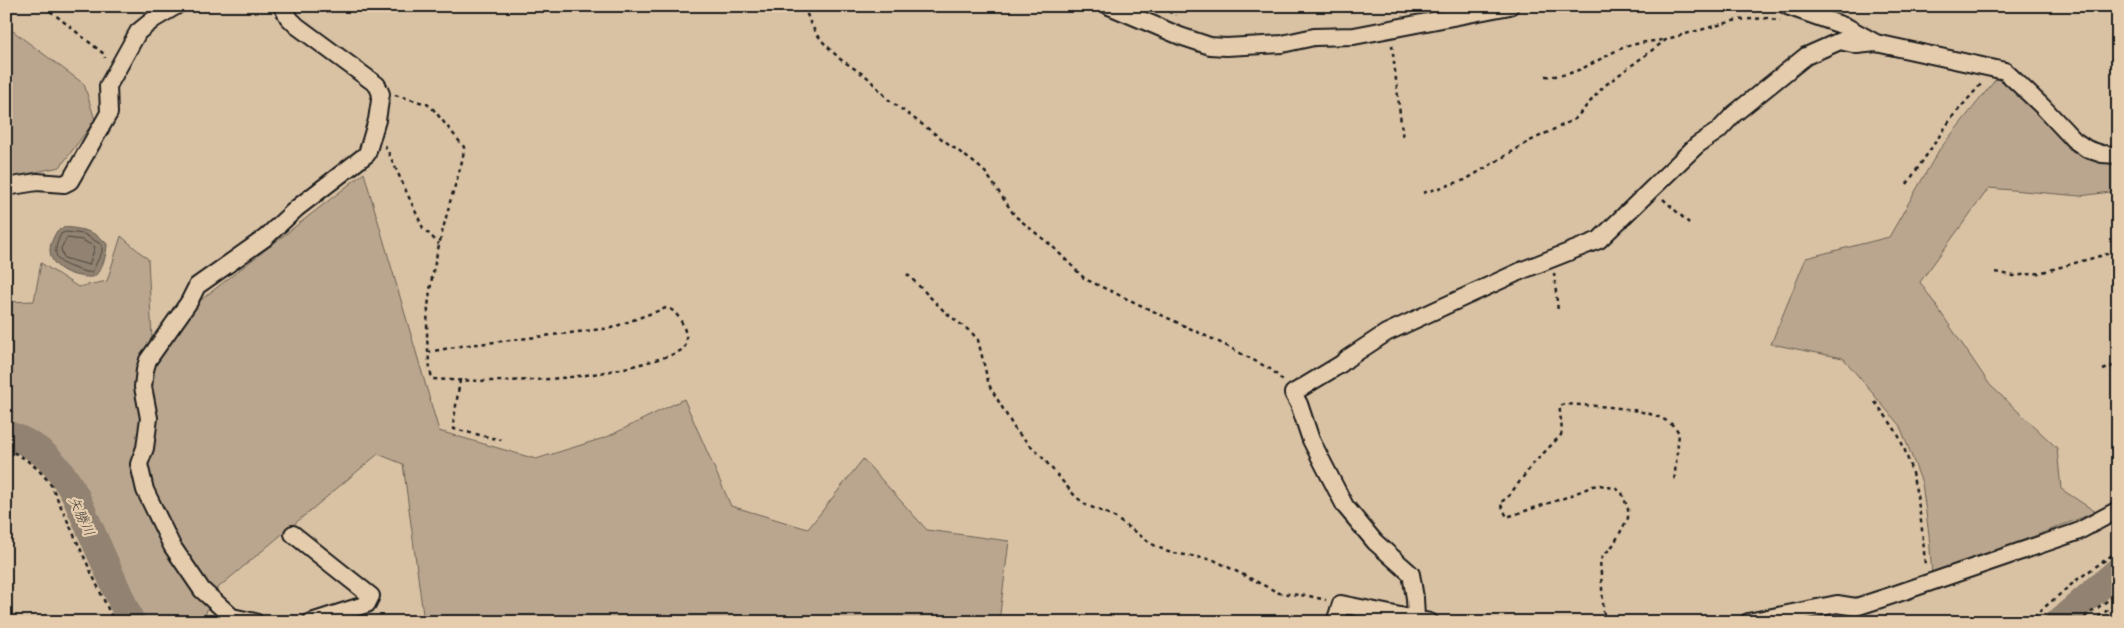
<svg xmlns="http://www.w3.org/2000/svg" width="2124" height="628" viewBox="0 0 2124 628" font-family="'Shantell Sans','Klee One',sans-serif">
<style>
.green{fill:#baa68e;stroke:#6b6155}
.water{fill:#918271;stroke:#62594f}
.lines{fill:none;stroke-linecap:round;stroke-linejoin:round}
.shore{stroke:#4b453e;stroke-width:1}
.river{stroke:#918271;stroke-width:28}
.street-casing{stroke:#1c1c1c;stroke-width:20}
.path{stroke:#1c1c1c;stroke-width:2.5;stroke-dasharray:4 4;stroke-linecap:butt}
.street{stroke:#e5ccad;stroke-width:16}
.labels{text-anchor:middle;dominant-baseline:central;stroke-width:4.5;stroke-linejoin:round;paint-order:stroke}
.water-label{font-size:14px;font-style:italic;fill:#45403a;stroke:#e5ccad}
</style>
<rect width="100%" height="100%" fill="#d9c2a4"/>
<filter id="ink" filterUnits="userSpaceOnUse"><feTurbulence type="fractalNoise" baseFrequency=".02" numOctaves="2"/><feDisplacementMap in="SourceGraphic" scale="10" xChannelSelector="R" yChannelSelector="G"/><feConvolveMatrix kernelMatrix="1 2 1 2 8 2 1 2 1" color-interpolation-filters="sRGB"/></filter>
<g filter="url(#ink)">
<path class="green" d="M6 26 84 84 95 120 60 167 6 178Z
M1996 79 2011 82 2071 151 2110 164H2118V191L2080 196 1989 188 1920 282 1990 385 2057 448 2061 489 2096 512 1932 576 1929 535 1922 483 1900 426 1843 358 1771 344 1806 258 1889 237 1939 150Z
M364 173 439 431 536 459 607 437 684 399 731 506 808 529 863 459 927 530 1009 541 999 622H424L403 464 378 454 213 592 203 622H138L40 436 6 425V302L34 301 41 263 78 287 107 281 121 236 148 259 152 338Z"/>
<path class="water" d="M65 227C82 229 96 231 107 244 107 254 102 272 93 277 76 278 50 270 50 250 50 243 54 236 57 231Z"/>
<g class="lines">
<path class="shore" d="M66 232 84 234 102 245V252L92 272C87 273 82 271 77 269 55 263 51 254 61 234Z
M67 238 82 240 95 247 89 265 64 258 61 249Z"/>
<path class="river" d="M6 434C40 445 58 464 75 495L131 622
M2059 622 2118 571"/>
<g class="street-casing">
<path id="street" d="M1109 6 1180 36 1210 46 1226 47 1282 44 1314 37 1354 36 1510 6
M1787 6 1847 27 1876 43
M6 187 37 182 64 184 70 181 109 113 108 86 138 32 154 19 176 6
M293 534 371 596 367 604 311 622
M1416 618 1415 598 1411 574 1375 542 1345 506 1311 440 1299 404 1293 393 1341 364 1348 358 1386 333 1523 270 1599 240 1697 145 1718 131 1734 114 1806 56 1840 41 1857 45 1876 43 2005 71 2042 106 2074 140 2087 149 2102 154 2118 155
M255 622 232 617 202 590 172 546 145 490 139 464 145 448 149 418 143 387 145 370 148 360 189 302 197 286 265 238 297 208 367 154 377 120 381 94 377 85 297 26 288 17 282 6
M1335 622 1341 604 1430 622
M1748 622 1837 604 1856 607 1890 596 2077 532 2118 510"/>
</g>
<path class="path" d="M44 6 104 54 105 58
M804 6 811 25 822 41 840 59 867 77 889 100 976 164 986 173 1015 216 1052 246 1085 279 1223 344 1272 370 1284 382
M1162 6 1175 16
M1392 45 1403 140
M1545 76C1577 78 1597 58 1625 47 1637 43 1651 41 1664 40
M395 95 427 104 433 109 464 147C464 160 454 188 450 202 434 264 419 315 432 379 500 383 571 382 637 365 648 362 677 355 684 348 692 338 678 308 666 308L611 328 461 346 428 352
M385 145 423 228 439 244
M1907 184 1953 116 1982 83
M1423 193 1465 180 1530 141 1575 119 1604 86 1667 39 1737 20 1768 18 1780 21
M1663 199 1689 223
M1996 272 2014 276 2039 273 2118 251
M1554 273 1558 311
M907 274 944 311 972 333 978 340 989 385 1016 431 1042 457 1075 496 1086 505 1111 515 1152 544 1168 552 1214 560 1279 593 1309 596 1326 600
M2103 370 2118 364
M460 380 453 425 454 429 501 440
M1875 402C1884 414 1895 427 1901 441 1917 477 1923 528 1925 567
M6 449C25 457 39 468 51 485L114 622
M1607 622 1604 617 1600 560 1614 544 1628 518V509L1622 493 1617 489 1600 485 1593 486 1567 497 1507 517 1500 503 1508 497 1533 464 1561 435C1563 424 1559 416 1560 406L1565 404C1590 406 1669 406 1679 434L1674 482
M2027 622 2078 579 2118 551
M2078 622 2118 593
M2092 622 2118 602"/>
<use href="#street" class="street"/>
</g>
</g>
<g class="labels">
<g class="water-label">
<text transform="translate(82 516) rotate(65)">矢勝川</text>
</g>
</g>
<rect width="2124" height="628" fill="none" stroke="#e5ccad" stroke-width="25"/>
<rect x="12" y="12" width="2099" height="603" fill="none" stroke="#1c1c1c" stroke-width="2" filter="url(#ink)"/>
</svg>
